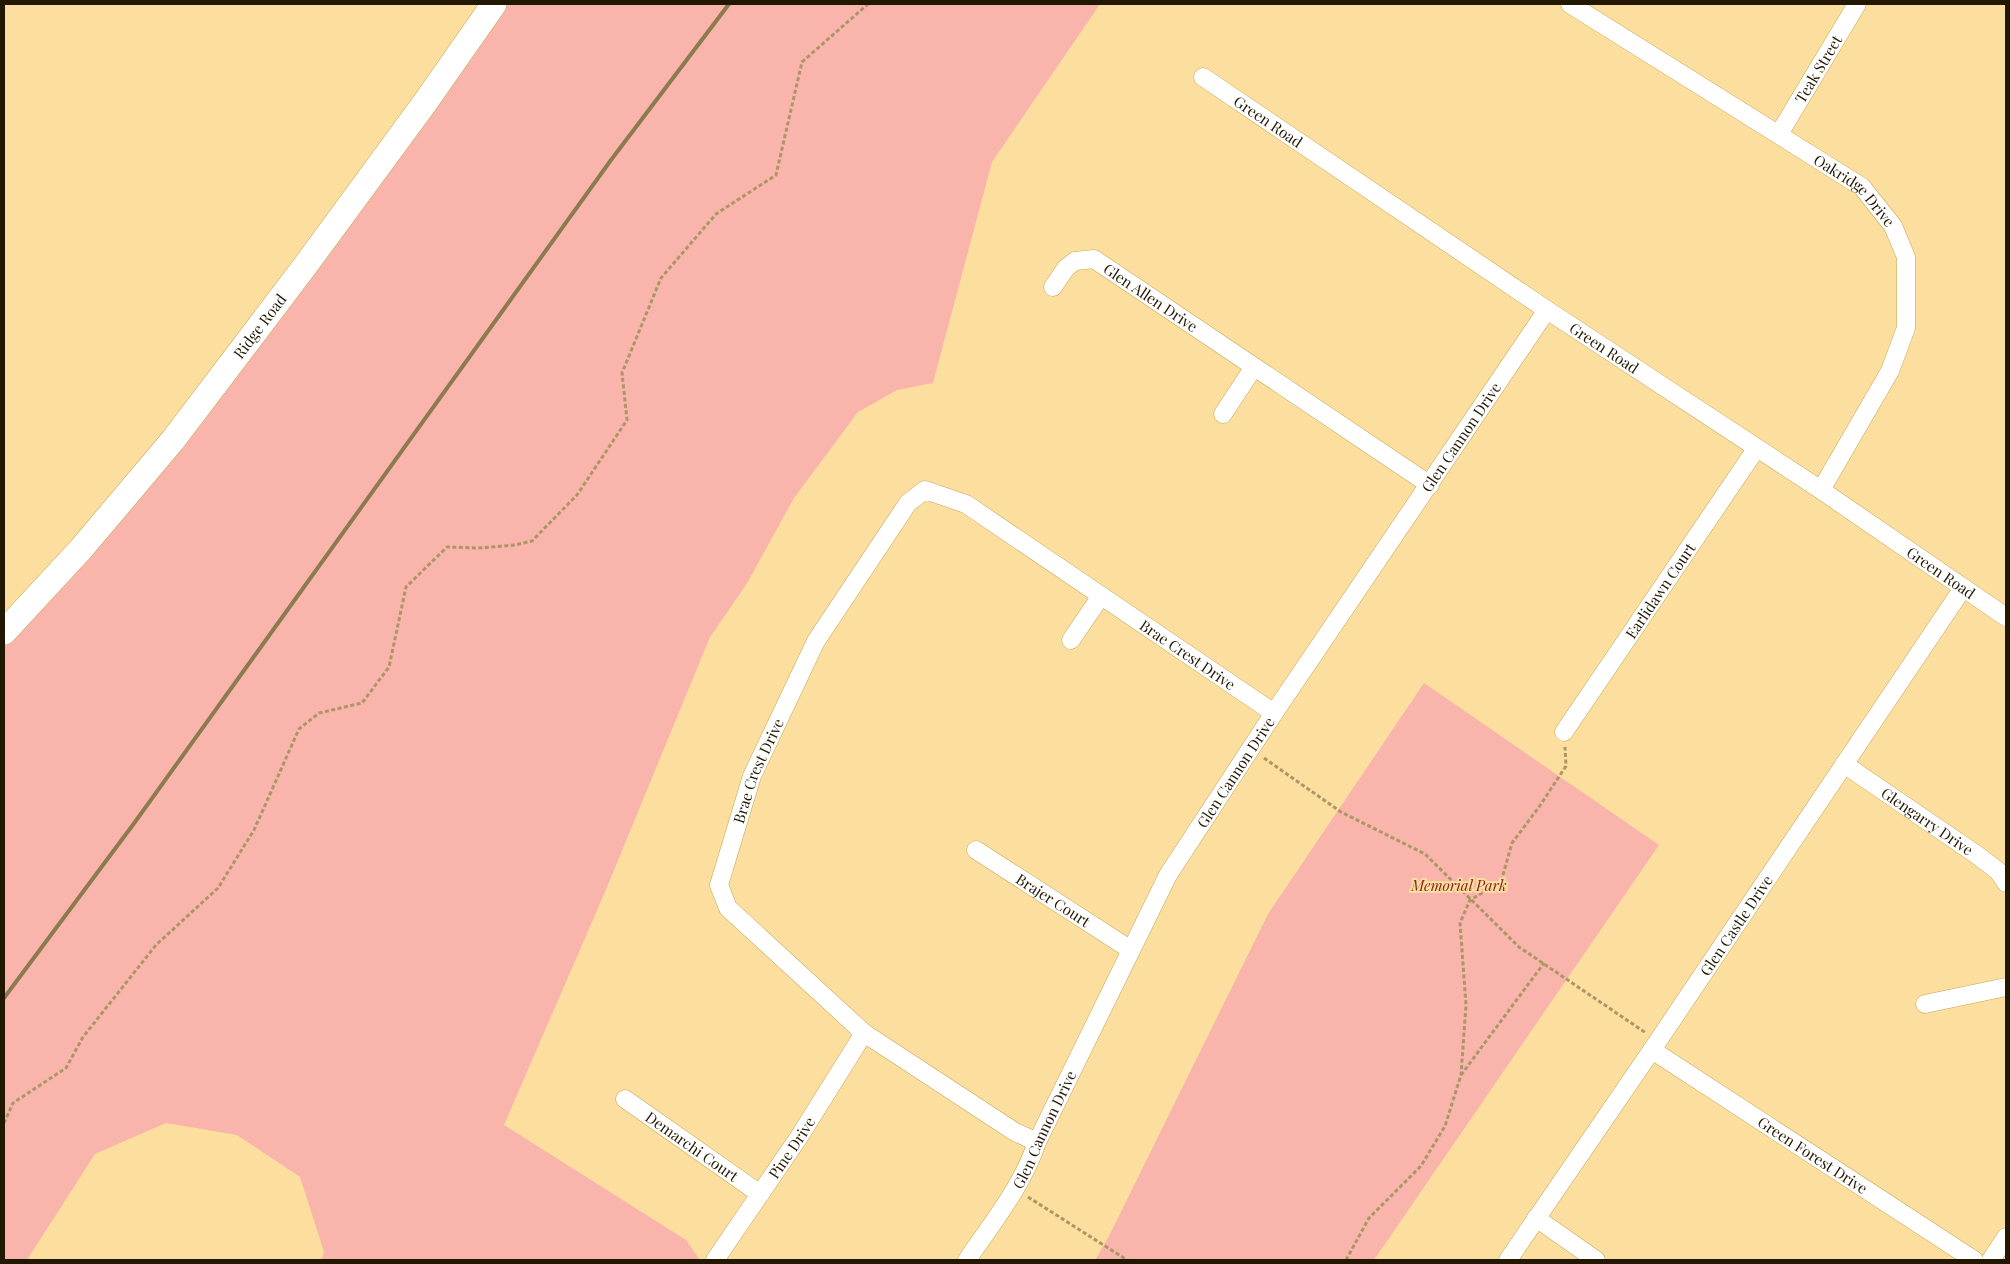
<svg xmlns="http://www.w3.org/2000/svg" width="2010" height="1264" viewBox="0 0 2010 1264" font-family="'Playfair Display',serif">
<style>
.green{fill:#f9b5ac}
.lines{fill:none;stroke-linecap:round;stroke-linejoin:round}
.street-casing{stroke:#c8a653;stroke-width:19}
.secondary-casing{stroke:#c8a653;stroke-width:26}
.path{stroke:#ac9665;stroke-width:3;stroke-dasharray:4 2.5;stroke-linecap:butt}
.street{stroke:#fff;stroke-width:18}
.secondary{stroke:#fff;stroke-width:25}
.rail{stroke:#8e7a4f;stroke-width:4}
.labels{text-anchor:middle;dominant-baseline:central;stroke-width:4;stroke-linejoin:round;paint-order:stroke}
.street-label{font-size:15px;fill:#221700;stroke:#fcdf9f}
.park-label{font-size:15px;font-style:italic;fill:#882320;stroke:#fcdf9f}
</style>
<rect width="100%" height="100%" fill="#fcdf9f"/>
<path class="green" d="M496 4H1100L992 162 933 383 897 390 858 412 794 498 746 585 710 637 605 892 504 1125 686 1240 700 1260H321L324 1252 300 1177 237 1135 166 1123 95 1154 27 1260H4V635L135 481Z
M1424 683 1659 845 1374 1260H1095L1109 1236 1268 914Z"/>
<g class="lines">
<g class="street-casing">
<g id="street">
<path id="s1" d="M1570 4 1862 187 1893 226 1906 257V328L1890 371 1821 490"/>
<path id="s2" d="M1203 77 1547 310 1821 490 2006 617"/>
<path id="s3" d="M1779 134 1857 4"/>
<path id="s4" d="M1053 287 1066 268 1075 261 1094 259 1430 485"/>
<path d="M1223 414 1254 367"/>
<path d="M1071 640 1101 596"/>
<path id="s5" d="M1564 732 1756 449"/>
<path id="s6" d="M1844 764 1977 855 1998 871 2006 883"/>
<path id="s7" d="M976 850 1131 950"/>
<path d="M1925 1004 2006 987"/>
<path id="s8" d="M1652 1050 1974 1260"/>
<path id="s9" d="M625 1099 760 1194"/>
<path id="s10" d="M1037 1142 1015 1132 864 1033 728 908 719 885 752 776 816 641 908 503 925 490 966 504 1274 713"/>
<path d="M1536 1218 1596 1260"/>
<path id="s11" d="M715 1260 799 1137 864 1033"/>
<path id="s12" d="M967 1260C993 1222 1023 1185 1037 1142L1168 875 1274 713 1547 310"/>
<path id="s13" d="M1508 1260 1658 1041 1963 588"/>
<path d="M1991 1260 2006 1237"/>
</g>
</g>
<g class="secondary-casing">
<g id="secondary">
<path id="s14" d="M4 632 81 549 173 440 305 266 424 104 494 4"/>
</g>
</g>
<path class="path" d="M1264 758 1341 812 1425 854 1519 947 1646 1033
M1461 1075 1544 963
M4 1123 13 1103 66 1068 83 1037 156 945 218 888 254 830 299 729 319 713 362 703 389 667 406 587 447 547 479 548 515 545 532 541 577 495 627 420 622 373 661 278 716 214 776 175 802 62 868 4
M1028 1197 1127 1260
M1346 1260 1369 1218 1421 1166 1445 1126 1461 1075 1466 1005 1460 923 1470 900 1501 882 1512 843 1539 807 1566 766 1565 747"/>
<use href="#street" class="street"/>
<use href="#secondary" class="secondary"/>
<path class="rail" d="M4 998 135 822 611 160 729 4"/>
</g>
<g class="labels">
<g class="street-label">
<text stroke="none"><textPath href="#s3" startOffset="76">Teak Street</textPath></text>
<text stroke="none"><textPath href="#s2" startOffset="79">Green Road</textPath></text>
<text stroke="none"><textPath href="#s1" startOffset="341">Oakridge Drive</textPath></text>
<text stroke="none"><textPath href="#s4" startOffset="122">Glen Allen Drive</textPath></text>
<text stroke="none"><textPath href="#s14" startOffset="399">Ridge Road</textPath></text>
<text stroke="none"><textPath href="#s2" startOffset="484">Green Road</textPath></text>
<text stroke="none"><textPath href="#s12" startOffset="962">Glen Cannon Drive</textPath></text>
<text stroke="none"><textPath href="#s2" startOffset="889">Green Road</textPath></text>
<text stroke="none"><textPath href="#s5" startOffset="171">Earlidawn Court</textPath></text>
<text stroke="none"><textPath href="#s10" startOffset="1176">Brae Crest Drive</textPath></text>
<text stroke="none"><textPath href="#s10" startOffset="535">Brae Crest Drive</textPath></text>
<text stroke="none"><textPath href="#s12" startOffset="558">Glen Cannon Drive</textPath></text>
<text stroke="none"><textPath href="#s6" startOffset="101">Glengarry Drive</textPath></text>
<text stroke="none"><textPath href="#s7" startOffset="92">Brajer Court</textPath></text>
<text stroke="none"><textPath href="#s13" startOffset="405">Glen Castle Drive</textPath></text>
<text stroke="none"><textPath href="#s12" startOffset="152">Glen Cannon Drive</textPath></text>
<text stroke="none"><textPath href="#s9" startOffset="82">Demarchi Court</textPath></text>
<text stroke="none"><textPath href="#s11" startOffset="136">Pine Drive</textPath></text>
<text stroke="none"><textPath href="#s8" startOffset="192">Green Forest Drive</textPath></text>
</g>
<g class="park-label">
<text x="1459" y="885">Memorial Park</text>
</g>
</g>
<rect width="2010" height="1264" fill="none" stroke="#221700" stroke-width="10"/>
</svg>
